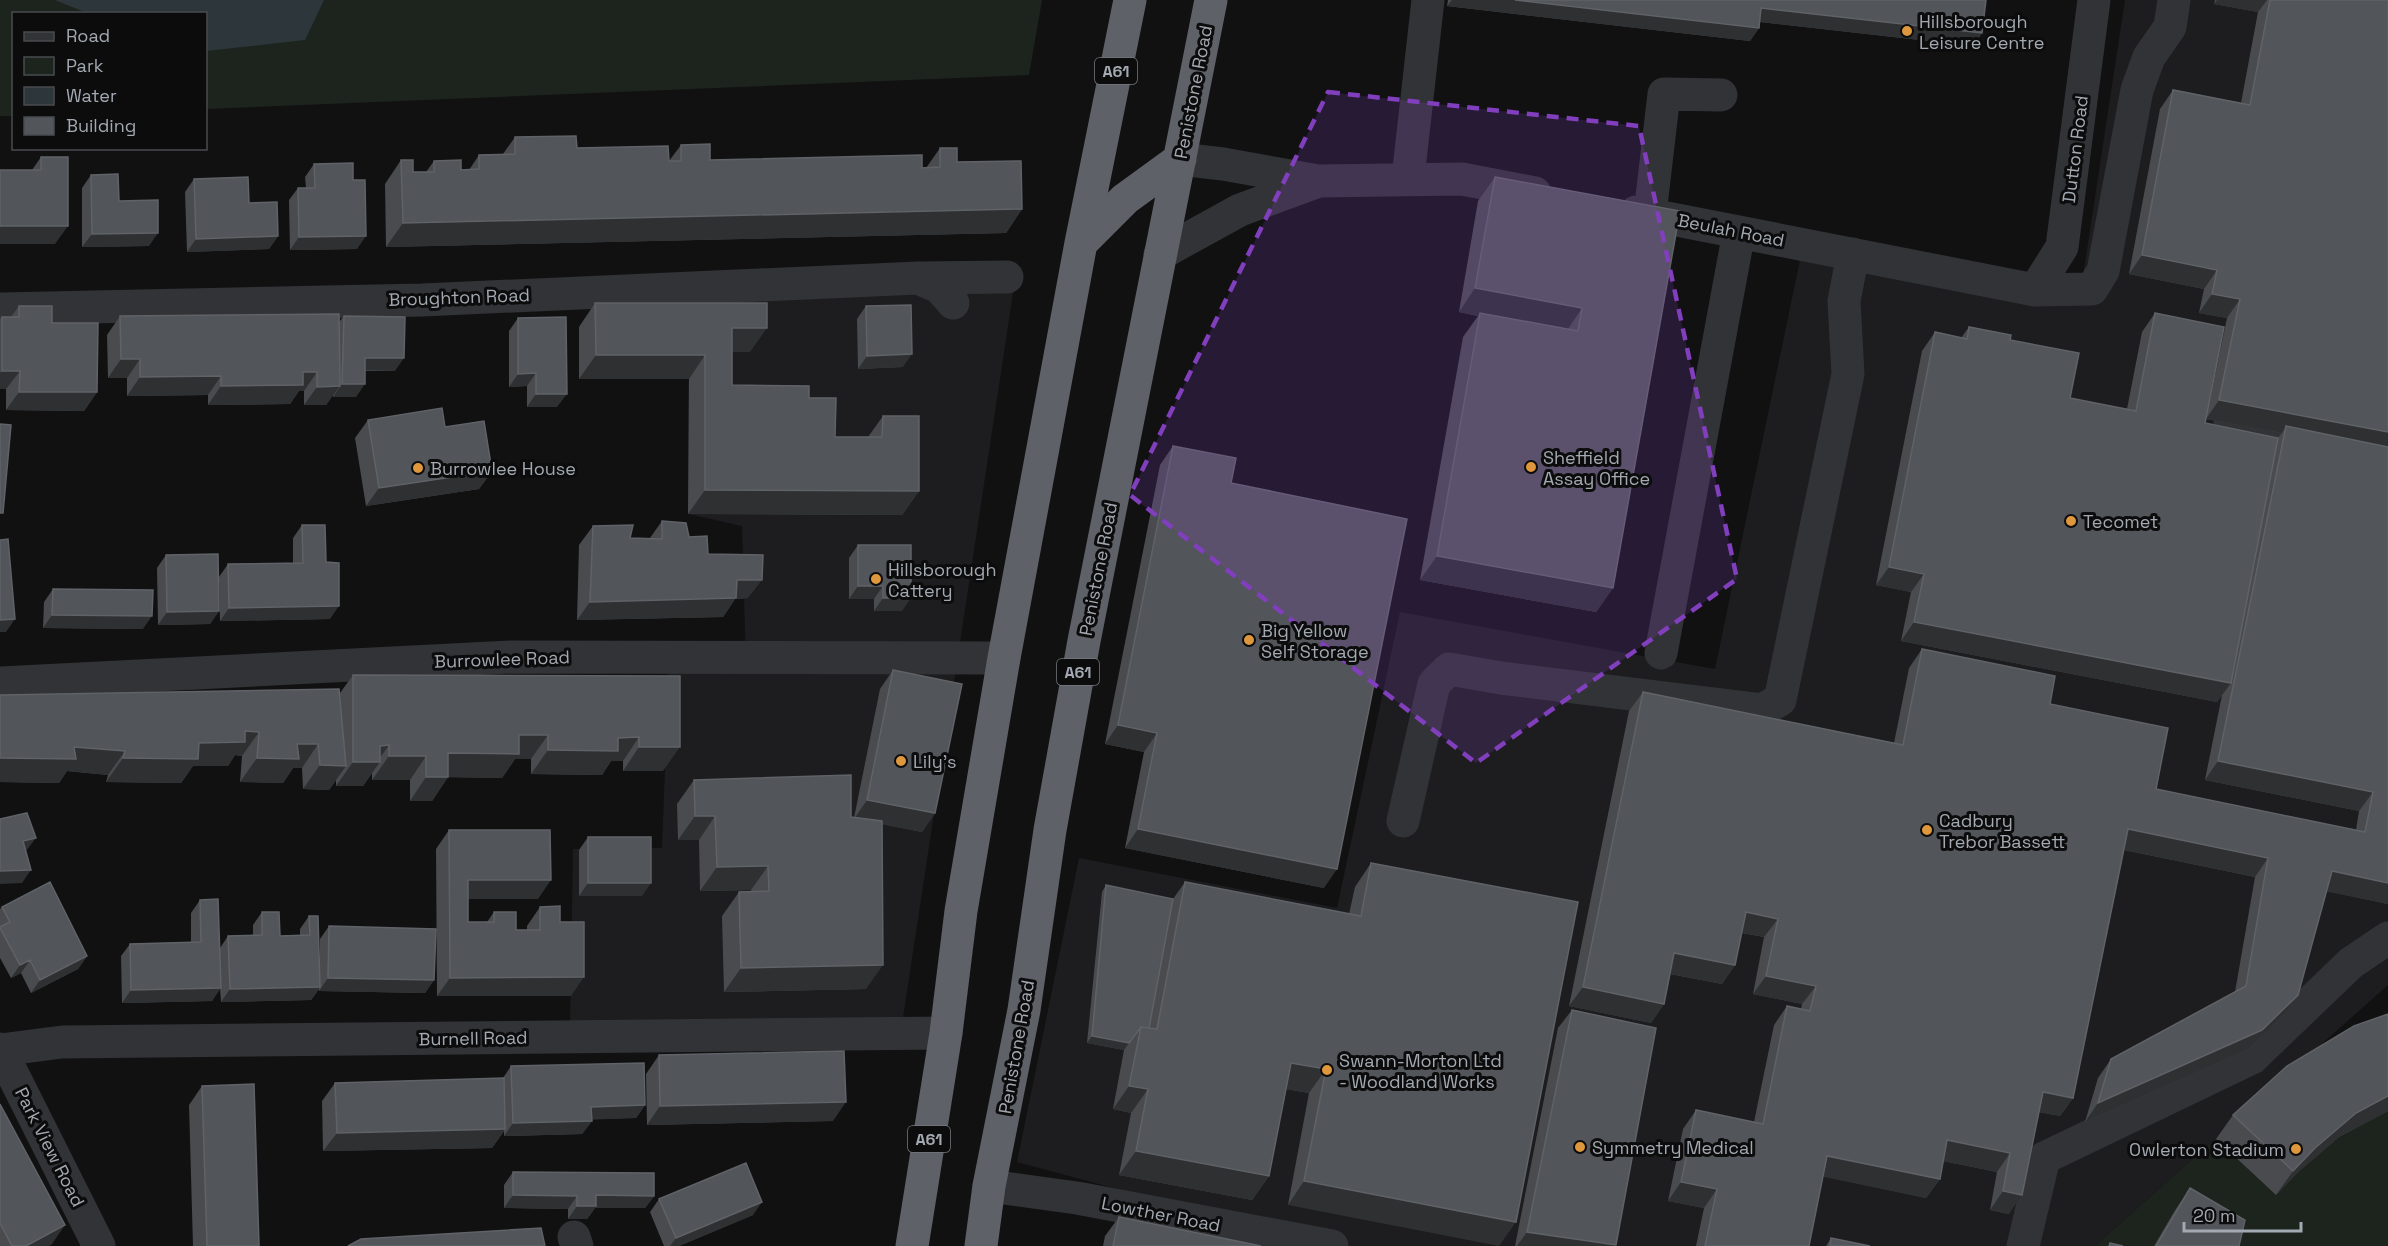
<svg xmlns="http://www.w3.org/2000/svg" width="2388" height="1246" viewBox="0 0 2388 1246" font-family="'Space Grotesk',sans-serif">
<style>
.built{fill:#1d1d1f}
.green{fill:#1d241e}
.water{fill:#2d363b}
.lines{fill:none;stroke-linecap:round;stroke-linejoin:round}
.minor{stroke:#323336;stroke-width:33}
.highway{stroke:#5e6167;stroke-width:33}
.wall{fill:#494b4e;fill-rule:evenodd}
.shaded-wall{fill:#2e3032}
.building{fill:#525559;stroke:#5f6267;stroke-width:1.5}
.marked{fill:#813fbd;fill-opacity:0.2;stroke:#813fbd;stroke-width:4.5;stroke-dasharray:12 8;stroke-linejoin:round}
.poi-dot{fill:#de973c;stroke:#0c0c0d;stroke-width:2}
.labels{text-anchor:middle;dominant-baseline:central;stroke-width:6;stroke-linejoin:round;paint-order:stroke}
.shield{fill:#0c0c0d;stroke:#767a80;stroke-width:1.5}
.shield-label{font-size:16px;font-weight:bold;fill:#a3a9b1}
.poi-label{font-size:18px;fill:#a3a9b1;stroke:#0c0c0d;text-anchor:start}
.street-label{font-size:18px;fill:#a3a9b1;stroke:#0c0c0d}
</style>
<rect width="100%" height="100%" fill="#111112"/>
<path class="built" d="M2125 0H2388V985L2095 1246H1218L1225 1218 1017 1162 1079 858 1337 908 1400 612 1715 669 1801 255 2079 302Z
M1015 280 903 1018 570 1027 573 849 662 848 669 664 746 666 742 526 688 514 689 282Z"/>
<path class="green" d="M0 0H1042L1029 75 206 109V14H14L13 116H0Z
M2388 1032V1246H2095L2270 1090Z"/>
<path class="water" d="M55 0H324L305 40 206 51V14L87 13Z"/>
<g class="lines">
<path class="minor" d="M1180 159 1223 164 1318 181 1462 179 1535 193
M1408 178 1428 0
M1636 212 2035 290 2092 289 2103 271 2137 90 2149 57 2170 27 2174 0
M1650 214 1664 94 1721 95
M1160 254 1240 210 1316 182
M918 278 1007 277
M2035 290 2062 247 2094 0
M0 309 422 300 918 278 939 287 953 303
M2229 428 2388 459
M1661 653 1739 232
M0 683 511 657 1004 658
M1403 821 1434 684 1449 669 1501 678 1762 710 1780 700 1848 374 1844 301 1853 254
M0 1049 99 1246
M1 1050 62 1042 946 1033
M989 1186 1077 1198 1332 1246
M574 1237 577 1246
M2023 1246 2044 1158 2252 1058 2351 963 2388 938"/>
<path class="highway" d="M1081 243 1125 199 1180 159
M912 1246 946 1033 961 911 1004 658 1081 243 1130 0
M981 1246 989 1186 1024 1010 1050 830 1084 641 1211 0"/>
</g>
<path class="wall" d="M1448 0H1986L1982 33 1973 46 1760 22 1759 28 1750 41 1447 6Z
M2215 0H2388V904L2327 891 2298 995 2285 1014 2249 1049 2085 1122 2098 1078 2111 1059 2235 992 2255 877 2124 850 2073 1098 2060 1116 2039 1112 2009 1214 1990 1210 1997 1172 1943 1161 1940 1179 1926 1198 1823 1176 1809 1246H1696L1704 1208 1668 1201 1683 1129 1696 1110 1754 1122 1774 1025 1787 1006 1801 1009 1802 1004 1753 994 1764 937 1742 933 1735 965 1722 984 1670 974 1664 1004 1651 1023 1569 1006 1629 711 1643 692 1894 743 1909 668 1922 649 2050 704 2156 789 2356 830 2359 811 2205 780 2222 695 2217 702 1901 641 1911 592 1876 585 1922 351 1935 332 1961 338 1969 327 2010 340 2070 398 2127 409 2142 332 2155 313 2209 405 2227 318 2199 313 2204 289 2129 274 2160 109 2173 90 2241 103 2258 12 2214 4ZM2206 419 2282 433 2278 438 2205 423Z
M515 137 577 148 669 161 681 145 710 160 926 168 940 148 957 162 1022 209 1006 233 386 247 385 184 401 160 413 172H426L434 161 461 170H469L479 155 503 154Z
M41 157 55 244 32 170Z
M314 164 357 249 290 250 289 200 298 188H306L305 177Z
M91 175 119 201 149 246 82 247V188Z
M1495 177 1680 211 1613 588 1596 612 1420 580 1463 337 1478 316 1459 312 1478 201Z
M194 179 278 236 269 249 187 252 185 192Z
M595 303 750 352H732V385L809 398 835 437H868L883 416 919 491 902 515 688 514 689 379H579V327Z
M19 306 52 323 97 392 84 411 6 410V389H0V319L2 317H11Z
M866 306 903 367 858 369 857 319Z
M120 316 339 322 344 316 395 371H365L356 397H333V395L326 405H304V391H299L290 404 208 405V395L127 396V378H108L107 335Z
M518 318 557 407H527V386L509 387V331Z
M368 420 445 427 492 471 479 489 366 506 355 438Z
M1173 446 1231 483 1324 888 1125 848 1144 752 1105 744 1160 465Z
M662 521 708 554 748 598 735 599 723 617 577 620 579 545 593 526 630 538H650Z
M302 525 326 562 330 619 220 621 219 577 228 564 293 563V538Z
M858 545 902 611H874V599H849V558Z
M166 555 219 611 210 624 158 625 157 568Z
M53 589 143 629 43 628 44 602Z
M893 670 935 813 922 832 882 824 866 989 724 992 722 916 739 892 751 891V890L700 891 699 840H678L677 804 694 780 854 818 880 689Z
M353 675 680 676 663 771H623V761H611L602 775 531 774V759H515L502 778 448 777 432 801H410V780H372V773L363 786H336V780L329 790 303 789 302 768H293L283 783 240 782 242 756 235 755 228 766H193L181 783 106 782 108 775 67 771 59 783 0 782V695L340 693Z
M449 830 538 899H468V922H487L494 912 516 930H527V926L540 907 560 922 571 996H437L436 849Z
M588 837 642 896H579V850Z
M1371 863 1578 902 1288 1205 1309 1093 1286 1089 1269 1176 1252 1200 1119 1175 1131 1113 1113 1109 1124 1050 1087 1043 1102 892 1106 885 1173 899 1185 882 1349 914 1355 887Z
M200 900 220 948 228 936 253 935V925L262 912 280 936 300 935V929L309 916 320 960V939L329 926 434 980 425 993 319 991V989L311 1000 221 1002 220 988 212 1001 122 1003 121 956 130 944 191 942V913Z
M2 907 87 956 78 969 31 993 21 973 11 978 0 958V909Z
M1572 1010 1616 1245 1615 1246H1515L1558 1028Z
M2388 1014V1111L2339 1137 2298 1172 2276 1195 2216 1139 2233 1115Z
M659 1055 833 1121 647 1125 646 1074Z
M511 1066 645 1105 636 1118 591 1119 592 1121 582 1134 504 1136V1131L492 1148 323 1151 322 1101 335 1083 503 1078Z
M202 1086 259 1246H193L189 1105Z
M0 1104 52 1244 48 1246H0Z
M513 1172 654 1196 645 1208H595L587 1219H568V1209L504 1208V1185Z
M2190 1188 2239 1246H2154L2174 1212Z
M659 1199 753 1215 679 1246H664L650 1212Z
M1119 1217 1261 1246H1103L1105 1236Z
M1831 1238 1870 1246H1826Z"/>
<path class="shaded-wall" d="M1452 0H1515L1759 28 1750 41 1447 6Z
M2217 0H2267L2258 12 2214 4Z
M1761 8 1982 33 1973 46 1752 21Z
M1022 209 1006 233 386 247 403 223Z
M0 226H68L55 244H0Z
M158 233 149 246 82 247 92 234Z
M278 236 269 249 187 252 196 239Z
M366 236 357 249 290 250 299 237Z
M2142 255 2217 270 2204 289 2129 274Z
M1475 288 1582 308 1566 332 1480 313 1478 316 1459 312Z
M2212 294 2240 299 2227 318 2199 313Z
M732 328H767L750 352H715Z
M912 354 903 367 858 369 867 356Z
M596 355H705L689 379H579Z
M365 358H404L395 371 356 370Z
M121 359H140L127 378H108Z
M2 371H20L6 389H0V373Z
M303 372H317L304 391H299L290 404 208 405 221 386Z
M536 373 527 386 509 387 518 374Z
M221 376 208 395 127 396 140 377Z
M342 384H365L356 397H333Z
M340 386 326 405H304L317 387Z
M19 392H97L84 411 6 410Z
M536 394H567L557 407H527Z
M2219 400 2388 432V453L2286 426 2282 433 2206 419Z
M492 471 479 489 366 506 379 488Z
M705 490 919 491 902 515 688 514Z
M1437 556 1613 588 1596 612 1420 580Z
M1889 567 1924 574 1911 592 1876 585Z
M737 580H762L748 598 735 599 723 617 577 620 590 602Z
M858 586H883L874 599H849Z
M883 598H911L902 611H874Z
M339 606 330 619 220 621 229 608Z
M219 611 210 624 158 625 167 612Z
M52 615 152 616 143 629 43 628Z
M15 619 6 632H0V620Z
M1914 622 2231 683 2217 702 1901 641Z
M1118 725 1157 733 1144 752 1105 744Z
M245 731 259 732 242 756 235 755 228 766H193L181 783 106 782 123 758 199 743Z
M519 735H548L531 759H515L502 778 432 777 448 753Z
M639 737 623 761H611L602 775 531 774 548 750 618 738Z
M297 744H318L302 768H293L283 783 240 782 257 758Z
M389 745 377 762H380L363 786H336L353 762 380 746Z
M74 747 125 751 108 775 67 771 59 783 0 782V758Z
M639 747H680L663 771H623Z
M389 756H426L410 780H372Z
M2218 761 2373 792 2359 811 2205 780Z
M320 765 346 766 329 790 303 789Z
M426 777H448L432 801H410Z
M867 800 935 813 922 832 854 819Z
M695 816H715L699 840H678Z
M1138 829 1337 869 1324 888 1125 848Z
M2128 829 2268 858 2255 877 2115 848Z
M36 838 26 851 14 854 23 841Z
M768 866 751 890 700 891 717 867Z
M31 870 22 883 0 884V871Z
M2332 871 2388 883V904L2319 890Z
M468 880H551L538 899H455Z
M588 883H651L642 896H579Z
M1746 912 1778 919 1764 937 1733 931Z
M1674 953 1735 965 1722 984 1661 972Z
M87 956 78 969 31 993 40 980Z
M30 960 21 973 11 978 20 965Z
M883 965 866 989 724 992 741 968Z
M1766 976 1816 986 1802 1004 1753 994Z
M584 977 571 996H437L450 978Z
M328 978 434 980 425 993 319 991Z
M320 987 311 1000 221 1002 230 989Z
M1583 987 1664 1004 1651 1023 1569 1006Z
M221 988 212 1001 122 1003 131 990Z
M2298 995 2285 1014 2249 1049 2085 1122 2098 1103Z
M1092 1036 1129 1043 1124 1050 1087 1043Z
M1291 1063 1326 1069 1309 1093 1274 1087Z
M1129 1086 1148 1089 1131 1113 1113 1109Z
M2043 1092 2073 1098 2060 1116 2030 1110Z
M2388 1096V1111L2339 1137 2298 1172 2276 1195 2293 1171 2315 1148 2356 1113Z
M846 1102 833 1121 647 1125 660 1106Z
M645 1105 636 1118 582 1120 591 1107Z
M592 1121 582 1134 504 1136 513 1123Z
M505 1129 492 1148 323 1151 337 1133Z
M1947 1140 2010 1153 1997 1172 1934 1159Z
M1136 1151 1269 1176 1252 1200 1119 1175Z
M1827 1156 1940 1179 1926 1198 1814 1175Z
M1304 1181 1516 1222 1499 1246 1288 1205Z
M1681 1182 1717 1189 1704 1208 1668 1201Z
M2003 1191 2022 1195 2009 1214 1990 1210Z
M513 1195 577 1196 568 1209 504 1208Z
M596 1195 654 1196 645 1208H595L587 1219H568L577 1206Z
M762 1202 753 1215 679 1246H670L676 1238Z
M65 1225 52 1244 48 1246H26Z
M1527 1232 1616 1245 1615 1246H1517Z"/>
<path class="building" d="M1515 0H1986L1982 33 1761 8 1759 28Z
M2270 0H2388V432L2219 400 2240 299 2212 294 2217 270 2142 255 2173 90 2250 105Z
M576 136 577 148 668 146 669 161H681V145L710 144V160L922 155V168L940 167V148H957V162L1021 161 1022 209 403 223 401 160H413V172H434V161L461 160V170L479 169V155L515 154V137Z
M41 157H68V226H0V170H41Z
M353 163V180H365L366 236 299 237 298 188H315L314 164Z
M118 174 119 201 158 200V233L92 234 91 175Z
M248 177 249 203 277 202 278 236 196 239 194 179Z
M1495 177 1680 211 1613 588 1437 556 1480 313 1578 331 1582 308 1475 288Z
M595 303H767V328H732V385L809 386V398H836L835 437H882L883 416H919V491L705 490V355H596Z
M911 305 912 354 867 356 866 306Z
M19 306H52V323H98L97 392H19L20 371H2V317H19Z
M2155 313 2224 327 2205 423 2278 438 2231 683 1914 622 1924 574 1889 567 1935 332 1967 339 1969 327 2011 335 2010 340 2079 353 2070 398 2136 411Z
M339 314 340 386 317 387V372H303V385L221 386V376L140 377V359H121L120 316Z
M344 316 405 317 404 358H365V384H342Z
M566 317 567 394H536V373L518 374V318Z
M442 408 445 427 484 421 492 471 379 488 368 420Z
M0 424 11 425 3 513H0Z
M2286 426 2388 447V883L2332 871 2298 995 2262 1030 2098 1103 2111 1059 2246 986 2268 858 2128 829 2073 1098 2043 1092 2022 1195 2003 1191 2010 1153 1947 1140 1940 1179 1827 1156 1809 1246H1705L1717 1189 1681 1182 1696 1110 1763 1124 1787 1006 1810 1011 1816 986 1766 976 1778 919 1746 912 1735 965 1674 953 1664 1004 1583 987 1643 692 1903 745 1922 649 2055 676 2050 704 2168 728 2156 789 2365 832 2373 792 2218 761Z
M1173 446 1236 458 1231 483 1407 519 1337 869 1138 829 1157 733 1118 725Z
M662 521 686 523 689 537 707 536 708 554 763 555 762 580H737L736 598 590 602 593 526 633 525 630 538 662 539Z
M302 525H325L326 562 339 563V606L229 608 228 564 303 563Z
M8 539 15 619 0 620V540Z
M858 545H911V598H883V586H858Z
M218 554 219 611 167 612 166 555Z
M53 589 153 590 152 616 52 615Z
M893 670 962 684 935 813 867 800Z
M353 675 680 676V747H639V737L618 738V751L548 750V735H519V754L448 753V777H426V756H389V745L380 746V762H353Z
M339 689 346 766 320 765 318 744H297L299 759 257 758 259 732 245 731V742L199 743 198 759 123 758 125 751 74 747 76 759 0 758V695Z
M851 775V817L882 821 883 965 741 968 739 892 769 891 768 866 717 867 715 816H695L694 780Z
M27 813 36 838 23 841 31 870 0 871V819Z
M449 830H550L551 880H468V922H494V912H516V930H540V907L560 906V922H584V977L450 978Z
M588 837H651V883H588Z
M1371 863 1578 902 1516 1222 1304 1181 1326 1069 1291 1063 1269 1176 1136 1151 1148 1089 1129 1086 1141 1027 1157 1029 1185 882 1361 916Z
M50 882 87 956 40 980 30 960 20 965 0 928V927L10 922 2 907Z
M1106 885 1173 899 1149 1028 1141 1027 1129 1043 1092 1036Z
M218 899 221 988 131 990 130 944 201 942 200 900Z
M262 912H279L280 936 310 935 309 916H318L320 987 230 989 228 936 262 935Z
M329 926 436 929 434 980 328 978Z
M1572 1010 1656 1028 1616 1245 1527 1232Z
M2388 1014V1096L2356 1113 2315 1148 2293 1171 2233 1115 2287 1066 2354 1026Z
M844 1051 846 1102 660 1106 659 1055Z
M644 1063 645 1105 591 1107 592 1121 513 1123 511 1066Z
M504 1078 505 1129 337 1133 335 1083Z
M254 1084 259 1246H207L202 1086Z
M0 1104 65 1225 26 1246H12L0 1223Z
M746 1163 762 1202 676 1238 659 1199Z
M513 1172 654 1173V1196L596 1195V1206H577V1196L513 1195Z
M2190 1188 2245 1220 2239 1246H2156Z
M1119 1217 1261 1246H1113Z
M541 1228 545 1246H348L361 1239Z
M1831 1238 1870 1246H1830Z
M2110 1243 2123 1246H2109Z"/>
<path class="marked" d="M1328 92 1639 126 1737 579 1476 763 1130 495Z"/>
<g class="poi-dot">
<circle cx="1907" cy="31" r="6"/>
<circle cx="1531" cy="467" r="6"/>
<circle cx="418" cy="468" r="6"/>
<circle cx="2071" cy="521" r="6"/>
<circle cx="876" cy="579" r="6"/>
<circle cx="1249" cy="640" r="6"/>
<circle cx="901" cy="761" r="6"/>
<circle cx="1927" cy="830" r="6"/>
<circle cx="1327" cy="1070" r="6"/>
<circle cx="1580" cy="1147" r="6"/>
<circle cx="2296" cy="1149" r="6"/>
</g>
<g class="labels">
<g class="shield">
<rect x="1095" y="58" width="42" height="26" rx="4.5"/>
<rect x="1057" y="659" width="42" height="26" rx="4.5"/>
<rect x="908" y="1126" width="42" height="26" rx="4.5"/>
</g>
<g class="shield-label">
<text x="1116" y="71">A61</text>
<text x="1078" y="672">A61</text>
<text x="929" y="1139">A61</text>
</g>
<g class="poi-label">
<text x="1919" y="21">Hillsborough<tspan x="1919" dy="21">Leisure Centre</tspan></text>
<text x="1543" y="457">Sheffield<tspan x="1543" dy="21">Assay Office</tspan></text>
<text x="430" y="468">Burrowlee House</text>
<text x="2083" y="521">Tecomet</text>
<text x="888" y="569">Hillsborough<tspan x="888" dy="21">Cattery</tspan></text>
<text x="1261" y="630">Big Yellow<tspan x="1261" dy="21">Self Storage</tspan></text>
<text x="913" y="761">Lily’s</text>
<text x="1939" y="820">Cadbury<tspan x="1939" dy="21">Trebor Bassett</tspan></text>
<text x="1339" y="1060">Swann-Morton Ltd<tspan x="1339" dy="21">- Woodland Works</tspan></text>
<text x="1592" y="1147">Symmetry Medical</text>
<text x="2284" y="1149" text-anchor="end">Owlerton Stadium</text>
</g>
<g class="street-label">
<text transform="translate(1193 92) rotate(-79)">Penistone Road</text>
<text transform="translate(2075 149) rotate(-83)">Dutton Road</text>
<text transform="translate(1731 230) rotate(11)">Beulah Road</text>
<text transform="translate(459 297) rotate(-2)">Broughton Road</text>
<text transform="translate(1098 569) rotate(-79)">Penistone Road</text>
<text transform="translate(502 659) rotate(-2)">Burrowlee Road</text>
<text transform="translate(473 1038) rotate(-1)">Burnell Road</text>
<text transform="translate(1016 1047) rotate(-80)">Penistone Road</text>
<text transform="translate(50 1147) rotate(63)">Park View Road</text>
<text transform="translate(1161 1214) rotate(11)">Lowther Road</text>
</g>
</g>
<rect x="12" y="12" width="195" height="138" fill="#0c0c0d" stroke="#484b4f" stroke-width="1.5"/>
<rect x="24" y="32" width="30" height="9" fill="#323336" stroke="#484b4f" stroke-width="1.5"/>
<text x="66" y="42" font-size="18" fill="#a3a9b1">Road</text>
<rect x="24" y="57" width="30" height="18" fill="#1d241e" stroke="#484b4f" stroke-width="1.5"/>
<text x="66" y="72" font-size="18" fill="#a3a9b1">Park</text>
<rect x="24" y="87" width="30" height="18" fill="#2d363b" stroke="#484b4f" stroke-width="1.5"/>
<text x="66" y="102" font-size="18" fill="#a3a9b1">Water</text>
<rect x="24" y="117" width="30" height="18" fill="#525559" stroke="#484b4f" stroke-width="1.5"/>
<text x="66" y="132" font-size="18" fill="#a3a9b1">Building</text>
<path d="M2184 1222v9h117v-9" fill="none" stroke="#a3a9b1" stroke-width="3"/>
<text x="2193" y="1222" font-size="18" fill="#a3a9b1" stroke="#0c0c0d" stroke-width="4.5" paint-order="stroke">20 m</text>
</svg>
